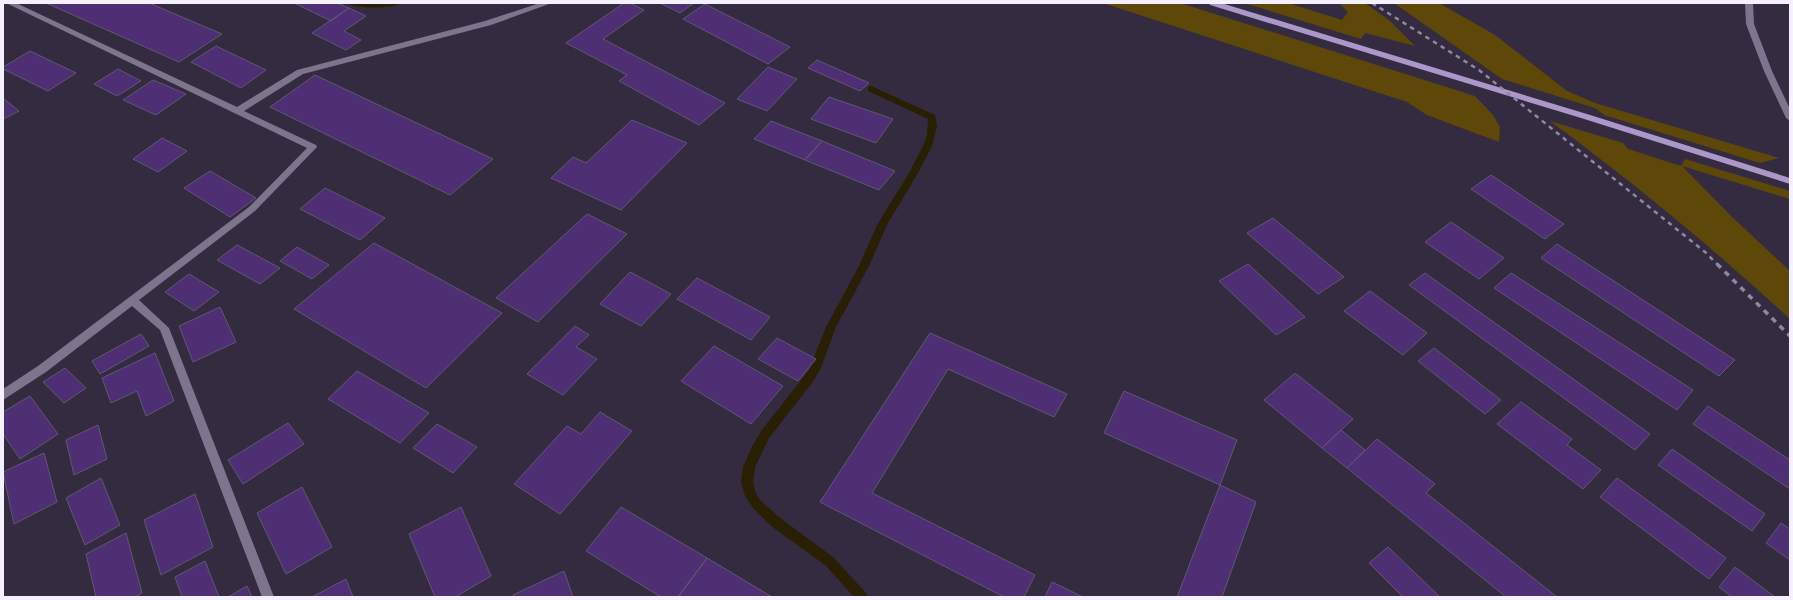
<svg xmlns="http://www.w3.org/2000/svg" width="1793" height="600" viewBox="0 0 1793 600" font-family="'Playfair Display',serif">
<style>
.green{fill:#5d480a}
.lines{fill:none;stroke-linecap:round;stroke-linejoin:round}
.stream{fill:#291f03;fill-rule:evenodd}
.building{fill:#4f2f74;stroke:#615770}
.minor{fill:#7e748d;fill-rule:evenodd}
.major{fill:#ab97c8;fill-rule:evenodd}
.rail-far1{stroke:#90899c;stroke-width:2.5;stroke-dasharray:4.5 4.5;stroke-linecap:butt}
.rail{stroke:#90899c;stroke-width:3.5;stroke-dasharray:5.5 5.5;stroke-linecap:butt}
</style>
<rect width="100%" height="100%" fill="#342b41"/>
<path class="green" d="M1103 3H1180L1475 96 1493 115 1500 127 1499 142 1427 115 1407 102Z
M1244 3H1288L1342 20 1348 12 1339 3H1365L1390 21 1415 46 1365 33 1361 39Z
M1394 3H1439L1495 35 1567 91 1595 103 1779 158 1760 163 1604 115 1595 108 1502 79Z
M1550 121 1623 143 1628 149 1681 166 1685 159 1790 191V199L1682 166 1731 216 1790 271V319C1713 248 1633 182 1550 121Z"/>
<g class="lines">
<path class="stream" d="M347 3H401C394 9 354 9 347 3Z
M871 86 935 115 937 126 932 146 918 173 887 225 869 266 836 327 820 370 812 383 769 438 755 467 753 482 756 494 761 501 780 518 833 557 866 593 868 597H854L825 565 771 526 753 508 745 496 741 482 743 467 752 447 761 431 809 370 826 327 859 266 877 225 909 173 923 146 927 135 928 119 868 91V87Z"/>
</g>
<path class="building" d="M46 3H149L222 34 179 62Z
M294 3H337L349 8 331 21Z
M624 3H630L644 10 603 39 725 103 699 125 619 81 627 75 566 43Z
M660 3H694L680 13Z
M705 4 790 47 768 64 683 19Z
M349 8 366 16 344 31 361 40 346 50 312 33Z
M216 46 266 70 241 88 191 62Z
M30 51 76 73 48 91 3 69V67Z
M817 60 869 83 860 91 808 68Z
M768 67 797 79 767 111 737 99Z
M118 69 141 81 117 96 94 84Z
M315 75 493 159 450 195 270 107Z
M153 80 186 94 156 115 123 100Z
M829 97 893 119 876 143 811 119Z
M3 98 19 111 3 119Z
M632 120 687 143 621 210 551 178 573 157 586 163Z
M771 121 822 141 805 160 754 139Z
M162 138 187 151 158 172 133 159Z
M822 141 895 171 879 190 805 160Z
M210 171 256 198 230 217 184 188Z
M1491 175 1564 224 1545 239 1471 189Z
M325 188 385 218 360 240 300 209Z
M587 214 627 234 538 322 496 298Z
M1273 218 1344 277 1318 294 1247 233Z
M1451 222 1504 258 1479 279 1425 242Z
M374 243 502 313 426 388 294 309Z
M1557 244 1735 360 1719 376 1541 258Z
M237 245 280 268 260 284 217 260Z
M297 247 329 265 312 279 280 261Z
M1248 264 1305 317 1276 335 1219 281Z
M630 272 671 294 641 326 600 304Z
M1425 273 1650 434 1635 450 1409 285Z
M1511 273 1693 390 1677 410 1494 288Z
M189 274 219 292 194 311 165 292Z
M697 278 770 317 751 340 677 299Z
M1370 291 1427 333 1403 355 1344 311Z
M220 307 236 342 193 362 179 326Z
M575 326 589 335 576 347 597 359 563 395 527 374Z
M930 333 1067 394 1054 417 948 369 872 493 1035 575 1024 597H1004L820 502Z
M141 334 149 346 100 374 92 361Z
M777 338 816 359 798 381 758 359Z
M714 346 783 386 751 424 681 381Z
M1434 348 1501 400 1485 414 1418 361Z
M155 353 174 401 146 416 137 391 111 403 102 378Z
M65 368 86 388 64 403 43 382Z
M357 371 429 413 400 443 328 399Z
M1295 373 1353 419 1322 448 1264 400Z
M1124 391 1237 440 1220 485 1104 433Z
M30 396 58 434 20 459 3 434V412Z
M1521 402 1572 439 1567 445 1601 470 1583 489 1497 424Z
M1708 406 1790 460V489L1693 424Z
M600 412 632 431 560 514 514 484 567 426 581 434Z
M288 423 304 444 243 484 228 460Z
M437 424 477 447 453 473 413 448Z
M98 425 107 459 74 475 66 440Z
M1341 430 1365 450 1347 468 1322 448Z
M1377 439 1435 484 1426 493 1557 597H1506L1347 468Z
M1672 449 1765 514 1752 531 1658 465Z
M44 453 57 502 14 524 3 472Z
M101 478 120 525 85 545 66 498Z
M1617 478 1726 558 1709 579 1600 497Z
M1220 485 1256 502 1222 597H1177Z
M302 487 332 547 286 574 257 513Z
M195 494 213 547 161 575 144 520Z
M461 507 491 576 455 597H435L409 534Z
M621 507 707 558 678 597H661L586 551Z
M1781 523 1790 529V560L1766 543Z
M126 533 142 593 135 597H96L86 554Z
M1388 547 1440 597H1403L1369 563Z
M707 558 772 597H678Z
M205 561 219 597H182L175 577Z
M1735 567 1775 597H1732L1719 587Z
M564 571 573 597H514L513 595Z
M346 579 353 597H312Z
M1052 582 1083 597H1045Z
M247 586 252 597H228Z"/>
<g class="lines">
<path class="minor" d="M6 3H16L237 107 297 70 485 21 540 3H552L491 25 303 74 244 111 316 145 317 147 255 211 139 300 169 328 274 597H262L160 330 132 306 46 372 3 400V389L38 366 249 207 307 148Z
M1745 3H1753L1754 24 1772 71 1790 109V121L1786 118 1764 71 1746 24Z"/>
<path class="major" d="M1209 3H1221L1587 114 1790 178V184L1581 118 1210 5Z"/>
<path class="rail-far1" d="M1372 3 1479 70 1705 252 1718 265"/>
<path class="rail" d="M1717 264 1790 336"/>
</g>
<rect width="1793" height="600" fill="none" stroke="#f5f0ff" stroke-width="8"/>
</svg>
